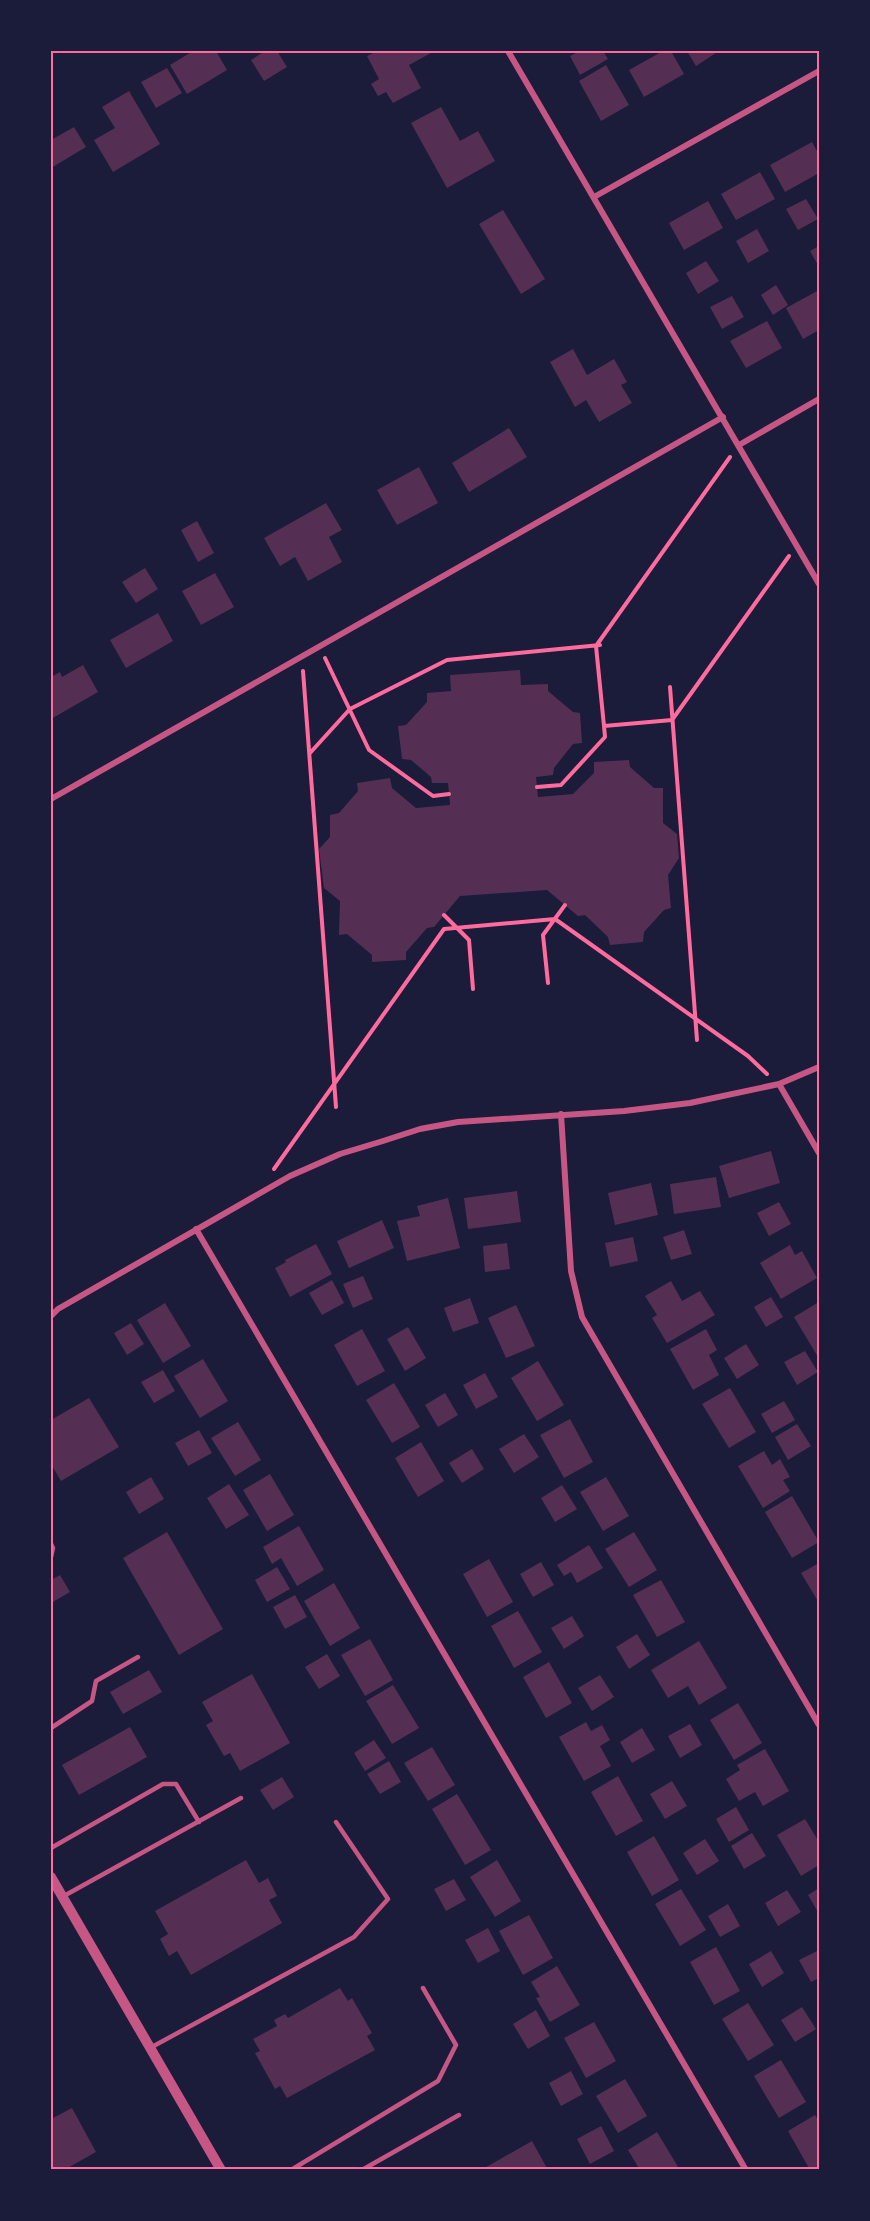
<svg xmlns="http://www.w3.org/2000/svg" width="870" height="2221" viewBox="0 0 870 2221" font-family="Rubik,sans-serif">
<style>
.building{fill:#542f53}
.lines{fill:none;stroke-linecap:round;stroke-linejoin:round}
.path{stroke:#ff6b9d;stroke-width:4}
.service{stroke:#c65784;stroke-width:4.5}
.minor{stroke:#c65784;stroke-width:6}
.tertiary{stroke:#c65784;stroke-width:10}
.neatline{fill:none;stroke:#ff6b9d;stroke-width:2}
</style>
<rect width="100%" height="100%" fill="#1b1b3a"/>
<path class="building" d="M193 51H216L227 70 187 94 170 65Z
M265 51H277L287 67 264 81 251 60Z
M377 51H430L431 53 409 65 421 88 393 103 386 92 378 96 371 84 379 79 367 56Z
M580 51H603L608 59 580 75 570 56Z
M663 51H671L684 74 644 97 629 70Z
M687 51H719L696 66Z
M606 65 629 105 601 121 579 81Z
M167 68 182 93 156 108 141 82Z
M129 91 160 144 113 172 94 140 115 128 102 107Z
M441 107 460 141 478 131 495 161 447 188 411 123Z
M74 127 86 147 51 168V140Z
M812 142 819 155V173L785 192 770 165Z
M760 172 775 199 736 220 721 194Z
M806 199 818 219 798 230 786 209Z
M708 201 723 228 684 250 669 223Z
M503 210 545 279 521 294 479 224Z
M757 229 769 251 748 263 736 241Z
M819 246V267L810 251Z
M706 261 719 281 698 294 686 273Z
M776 285 788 305 773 315 761 295Z
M819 290V330L803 339 786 308Z
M732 296 744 317 722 329 710 307Z
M767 321 782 348 746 368 730 341Z
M573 349 587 375 614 359 627 382 621 385 632 403 599 422 586 400 575 407 550 362Z
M509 428 527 457 469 492 452 463Z
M419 467 438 503 397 525 377 490Z
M326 503 342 530 329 537 342 562 308 581 295 557 280 566 264 538Z
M197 521 214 553 198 562 181 530Z
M145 568 158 589 136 603 122 582Z
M215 573 234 607 201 625 182 591Z
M158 613 173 641 126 668 110 640Z
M83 665 98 692 51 719V677L60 672 62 677Z
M520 670 521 685 548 684V691L573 712 580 713 582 743 573 744 554 768 553 775 536 777 538 797 573 794 594 773V762L629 760 630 767 654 788H663V823L677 834 679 858 668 875 671 908 664 910 644 932 643 942 610 945 608 937 585 915 578 916 547 890 460 896 434 927 427 928 406 952V960L372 962V955L347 934 339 935 340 901 324 888 319 849 330 837V815L339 813 358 791 357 783 390 778 392 788 416 808 450 805 448 783H432L431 777 411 760 402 759 398 726 406 725 427 702V693L451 691 450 675Z
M771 1151 780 1183 729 1198 719 1166Z
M716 1177 721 1207 674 1214 670 1184Z
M651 1183 658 1215 615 1225 608 1193Z
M517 1191 521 1222 468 1229 464 1198Z
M448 1198 460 1248 407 1261 397 1221 420 1216 417 1206Z
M779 1202 791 1224 769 1236 757 1213Z
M382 1220 394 1248 349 1268 337 1241Z
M684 1230 692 1254 671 1260 663 1237Z
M633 1237 638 1261 610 1267 605 1243Z
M507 1243 510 1269 485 1272 483 1246Z
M316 1244 332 1274 290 1297 275 1268 286 1262 285 1260Z
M790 1245 795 1255 802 1251 817 1278 781 1299 760 1263Z
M363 1276 373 1299 353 1308 343 1284Z
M332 1280 344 1303 322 1315 309 1293Z
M671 1281 682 1301 700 1291 715 1315 667 1343 652 1318 657 1315 645 1296Z
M771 1297 783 1317 766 1327 754 1307Z
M470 1298 479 1323 453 1332 444 1308Z
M819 1302V1357H818L794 1317Z
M165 1303 191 1346 163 1363 137 1320Z
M516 1305 535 1346 506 1358 488 1318Z
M131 1323 144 1344 127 1355 114 1333Z
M408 1327 426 1358 405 1371 387 1339Z
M362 1329 385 1371 357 1386 334 1345Z
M706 1329 717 1350 709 1355 719 1375 693 1390 670 1349Z
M746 1344 759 1365 737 1379 724 1358Z
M805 1351 818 1372 797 1385 784 1362Z
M203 1359 228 1401 200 1418 174 1376Z
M538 1361 564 1405 537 1421 511 1378Z
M163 1370 175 1391 154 1403 141 1382Z
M485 1373 498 1397 476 1409 463 1385Z
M394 1383 420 1427 392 1443 366 1400Z
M730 1388 756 1432 729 1448 702 1404Z
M445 1393 458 1415 438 1427 425 1405Z
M89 1398 119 1447 61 1481 51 1464V1420Z
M784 1401 795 1420 772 1433 761 1414Z
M570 1419 593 1462 564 1478 540 1435Z
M238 1422 261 1460 235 1476 211 1438Z
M797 1424 811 1446 788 1460 775 1437Z
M199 1430 212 1453 188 1466 175 1443Z
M524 1434 539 1457 514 1473 499 1449Z
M421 1442 444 1481 418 1497 395 1458Z
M472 1449 484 1469 462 1483 449 1463Z
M764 1451 772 1465 780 1459 790 1477 783 1480 790 1491 763 1508 738 1466Z
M270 1474 294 1515 267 1531 243 1490Z
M151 1477 164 1499 139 1514 126 1492Z
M606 1477 629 1516 603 1531 580 1492Z
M229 1484 249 1515 226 1529 207 1498Z
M562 1485 577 1509 555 1522 541 1498Z
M792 1496 819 1542 792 1558 765 1512Z
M299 1526 324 1570 297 1586 281 1558 272 1564 263 1547Z
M167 1532 223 1629 179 1655 123 1558Z
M634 1532 657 1570 629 1587 605 1549Z
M589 1545 603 1568 577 1583 571 1572 564 1576 557 1565Z
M489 1559 513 1602 487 1617 463 1574Z
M541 1562 554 1585 533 1597 520 1574Z
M819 1563V1603L801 1573Z
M277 1567 290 1589 267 1602 255 1580Z
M60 1575 70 1592 51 1603V1580Z
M661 1580 685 1622 657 1637 633 1595Z
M334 1583 360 1628 330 1646 304 1601Z
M295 1595 307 1617 285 1629 273 1607Z
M518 1611 542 1652 514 1668 491 1626Z
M572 1616 584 1636 564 1649 551 1628Z
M637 1634 650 1655 629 1669 616 1647Z
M370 1639 393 1680 365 1696 341 1655Z
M699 1641 727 1688 699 1705 688 1686 668 1698 651 1670Z
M327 1654 340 1676 319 1689 305 1667Z
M549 1662 572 1703 546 1718 523 1677Z
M149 1670 162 1692 123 1714 110 1692Z
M252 1674 290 1743 240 1771 230 1753 224 1756 206 1725 213 1721 202 1702Z
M600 1675 614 1697 592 1711 578 1688Z
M393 1685 419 1728 392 1744 366 1701Z
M738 1703 762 1743 734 1760 710 1720Z
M586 1722 591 1731 602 1725 610 1740 600 1746 611 1766 584 1781 559 1737Z
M690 1724 702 1745 680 1758 668 1736Z
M130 1727 147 1757 79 1795 62 1765Z
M642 1728 655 1750 632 1763 620 1742Z
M374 1740 386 1758 365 1771 354 1753Z
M432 1747 455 1785 428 1801 404 1763Z
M765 1749 789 1791 763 1806 755 1792 739 1801 726 1779 740 1770 737 1765Z
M389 1761 401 1782 380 1794 367 1774Z
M618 1776 643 1821 616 1836 591 1792Z
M282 1777 294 1797 273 1810 260 1790Z
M672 1781 687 1806 665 1819 650 1794Z
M457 1794 491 1850 465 1865 432 1809Z
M736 1807 749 1830 729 1842 716 1819Z
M805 1819 819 1842V1865L801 1876 777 1835Z
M752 1833 766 1856 744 1869 731 1846Z
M654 1836 679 1880 652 1896 627 1852Z
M705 1839 719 1861 697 1875 683 1853Z
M246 1860 259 1883 268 1878 277 1896 269 1900 282 1923 191 1975 177 1951 169 1956 160 1939 168 1934 155 1911Z
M497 1860 521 1901 495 1917 470 1877Z
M454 1879 466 1900 446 1911 434 1889Z
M819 1888V1914L808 1895Z
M681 1889 706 1930 680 1946 655 1904Z
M787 1890 801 1912 778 1926 765 1903Z
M728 1904 740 1926 720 1937 708 1916Z
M529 1915 553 1958 523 1975 499 1931Z
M488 1928 500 1951 478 1963 465 1940Z
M716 1947 740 1991 714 2005 690 1962Z
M819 1950V1978L811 1982 799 1960Z
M771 1951 784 1973 762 1987 749 1964Z
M557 1966 580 2005 550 2022 536 1998 540 1997 531 1982Z
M340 1988 348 2001 352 1998 372 2033 367 2036 375 2050 287 2098 280 2086 275 2089 255 2053 260 2051 253 2039 277 2026 274 2020 285 2014 288 2018Z
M748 2003 774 2045 748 2061 722 2019Z
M802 2007 816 2029 795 2042 781 2020Z
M536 2010 550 2036 528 2049 513 2024Z
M594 2022 616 2061 586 2078 564 2038Z
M781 2060 806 2102 779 2118 754 2076Z
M571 2071 583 2094 561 2106 549 2083Z
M625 2079 647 2116 618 2133 596 2096Z
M72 2108 96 2152 64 2170H51V2119Z
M815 2115 819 2122V2169L810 2170 788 2131Z
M601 2126 614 2151 590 2164 577 2139Z
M657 2132 680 2170H640L628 2150Z
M532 2141 548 2170H481Z"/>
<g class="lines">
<path class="path" d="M730 457 596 646 604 726 672 720 789 556
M325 658 369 750 433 796 449 794
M303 671 336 1107
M670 687 697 1040
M310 753 350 709 447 660 600 645
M537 787 561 785 605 737 604 726
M444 915 469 940 473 989
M548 983 543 935 565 905
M274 1169 444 929 555 919 748 1056 767 1074"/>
<path class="service" d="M51 1544 53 1548 51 1557
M51 1728 92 1701 96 1681 138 1657
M51 1848 163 1784H176L199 1822
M62 1897 241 1798
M150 2048 354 1937 388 1899 336 1822
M291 2170 438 2081 456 2045 423 1988
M362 2170 459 2115"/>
<path class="minor" d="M508 51 819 584
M594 197 819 71
M739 445 819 399
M51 799 723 417
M779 1084 819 1153
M561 1114 571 1271 582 1317 819 1725
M196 1229 746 2170
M51 1316 58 1309 290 1176 340 1154 383 1141 420 1129 458 1122 624 1111 690 1103 779 1084 819 1067"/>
<path class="tertiary" d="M51 1877 221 2170"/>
</g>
<rect width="870" height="2221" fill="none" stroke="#1b1b3a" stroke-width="105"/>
<rect x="52" y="52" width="766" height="2116" class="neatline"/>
</svg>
